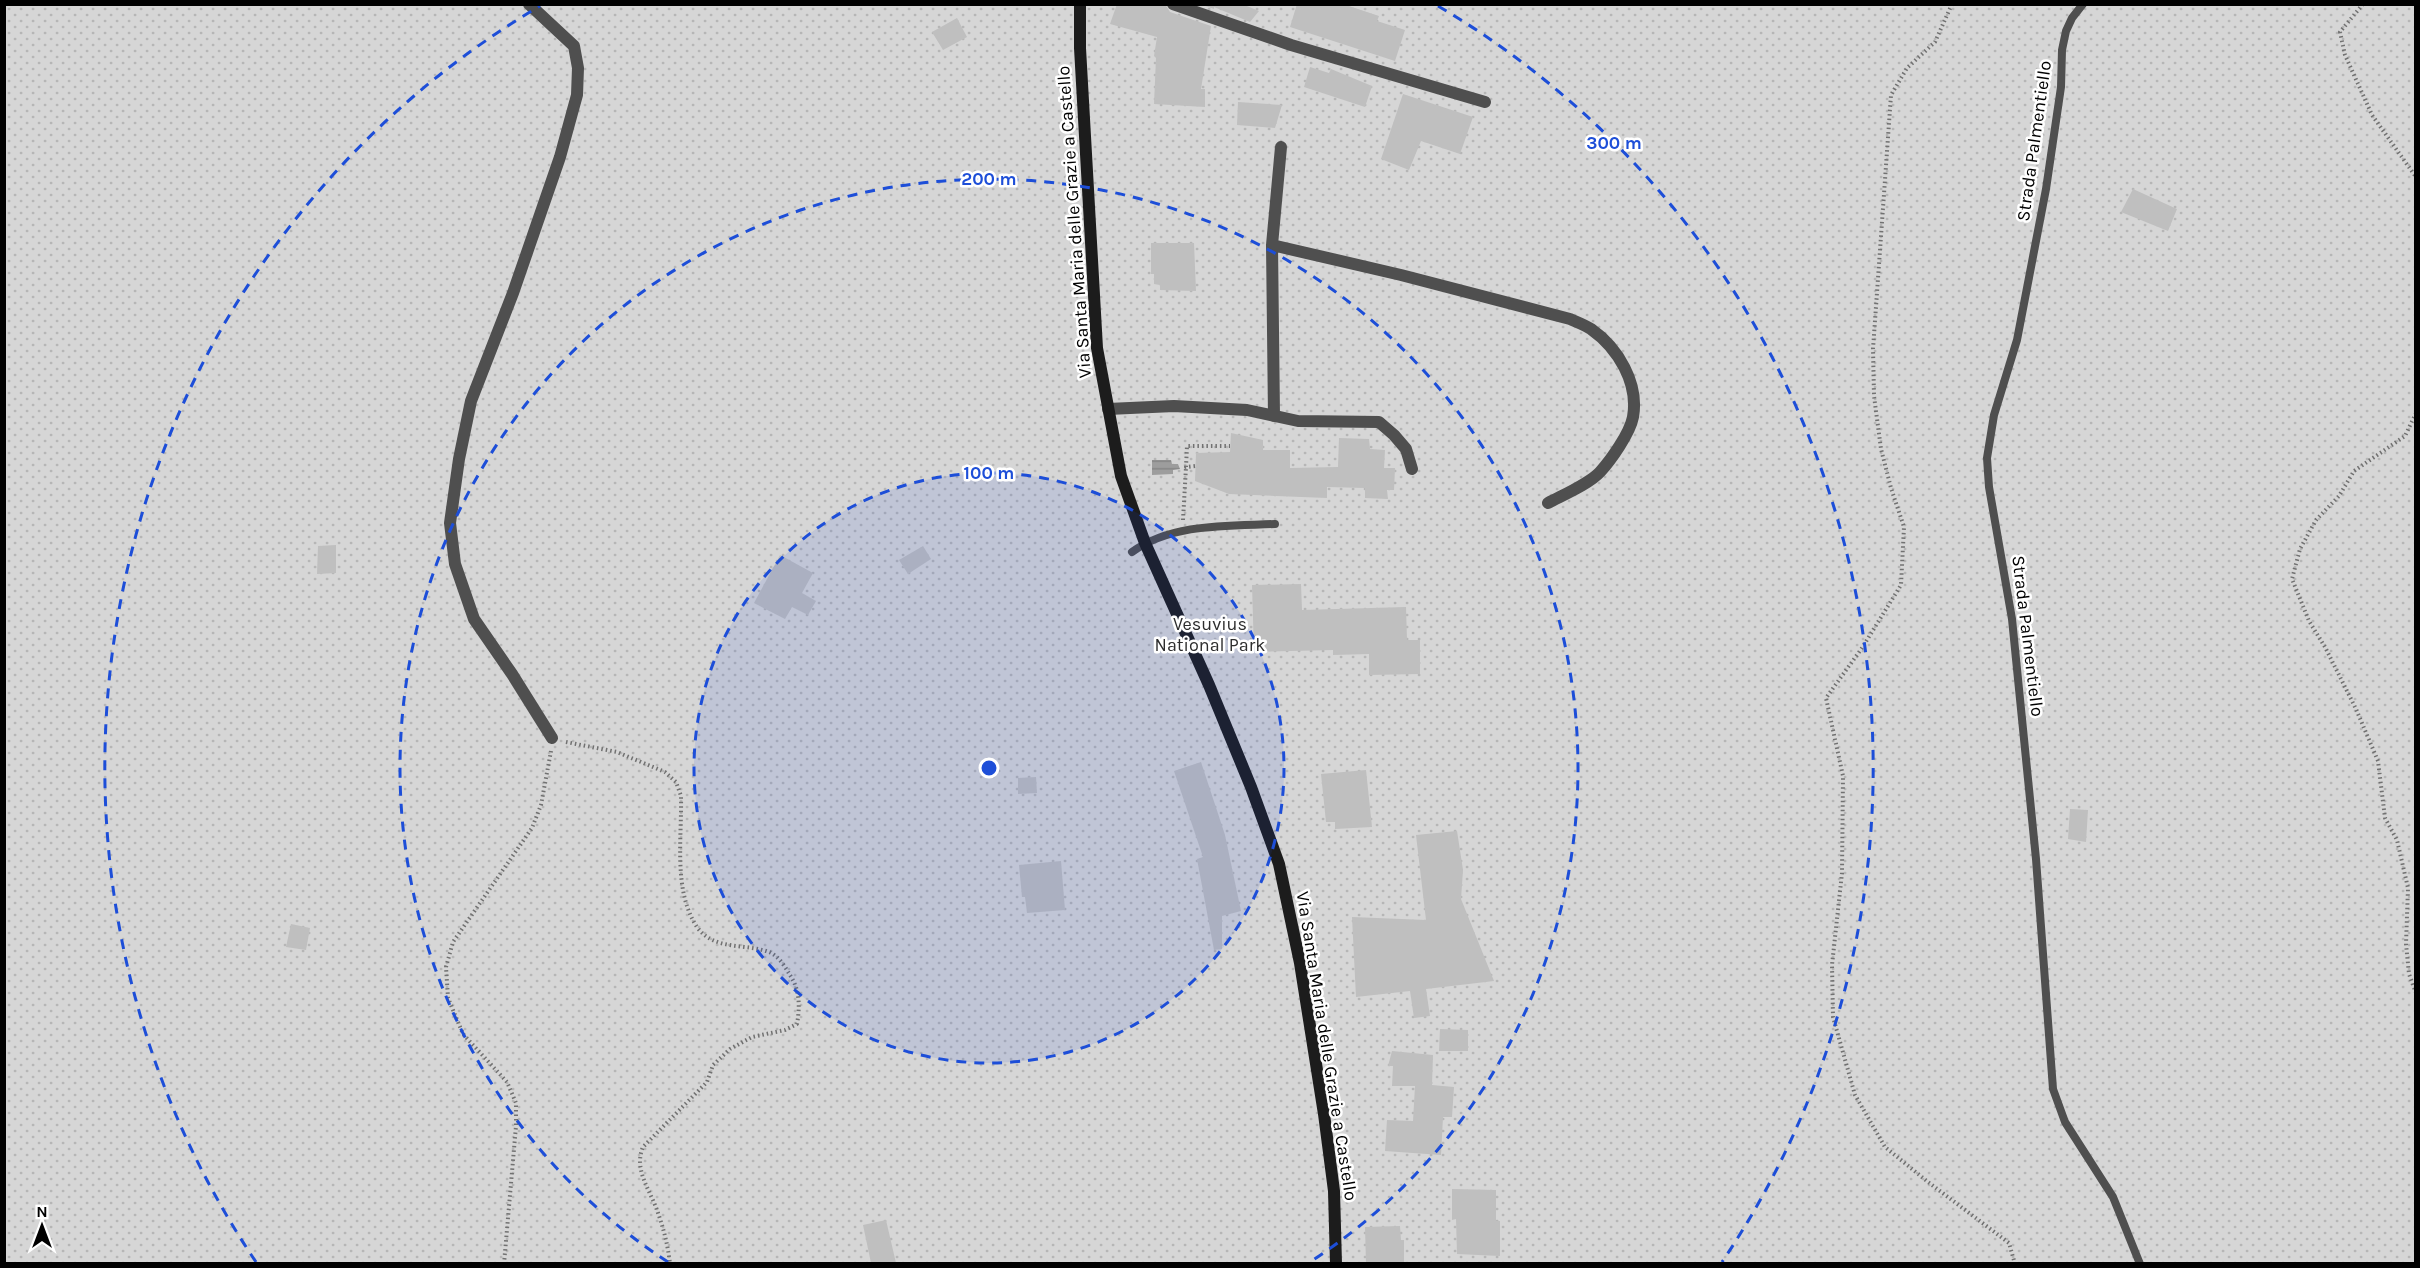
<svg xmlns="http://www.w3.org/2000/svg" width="2420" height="1268" viewBox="0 0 2420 1268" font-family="Karla,sans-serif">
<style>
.park{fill:url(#park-dots)}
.water{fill:url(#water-rules)}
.building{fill:#bfbfbf}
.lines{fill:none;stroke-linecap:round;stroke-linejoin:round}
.path{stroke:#717171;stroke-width:4;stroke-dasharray:1.5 3;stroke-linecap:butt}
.lane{stroke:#4f4f4f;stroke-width:8}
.street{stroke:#4f4f4f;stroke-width:12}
.secondary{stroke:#1c1c1c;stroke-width:12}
.ring{fill:none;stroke:#1d4ed8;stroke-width:3;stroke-dasharray:10 8}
.labels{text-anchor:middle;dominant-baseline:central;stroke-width:5;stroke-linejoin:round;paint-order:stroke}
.street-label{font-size:18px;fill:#000;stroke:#fff}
.park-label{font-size:18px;fill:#2d2d2d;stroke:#fff}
.centre{fill:#1d4ed8;stroke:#fff;stroke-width:3}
.ring-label{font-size:18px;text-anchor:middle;font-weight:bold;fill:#1d4ed8;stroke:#fff;stroke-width:5;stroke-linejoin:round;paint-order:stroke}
</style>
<defs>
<pattern id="park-dots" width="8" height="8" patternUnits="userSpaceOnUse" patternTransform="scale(1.5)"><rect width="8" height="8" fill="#d6d6d6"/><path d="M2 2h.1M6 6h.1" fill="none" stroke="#b6b6b6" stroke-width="1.8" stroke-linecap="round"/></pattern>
<pattern id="water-rules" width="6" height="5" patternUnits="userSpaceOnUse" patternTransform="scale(1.5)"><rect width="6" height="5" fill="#9d9d9d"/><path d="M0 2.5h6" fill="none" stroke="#858585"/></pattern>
</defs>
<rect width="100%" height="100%" fill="#fff"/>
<path class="park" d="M5 5H2415V1263H5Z"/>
<path class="water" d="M1152 460H1171L1172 464H1178L1180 469 1173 470V474L1152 475Z"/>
<path class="building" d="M1117 4H1165L1170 12 1211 26 1201 89H1205V107L1154 104 1156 58 1154 56 1157 37 1110 24Z
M1200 4H1242L1259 11 1250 22 1214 7V9Z
M1297 4H1343L1379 16 1377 21 1405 30 1395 61 1290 27Z
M957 18 967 37 943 50 932 32Z
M1310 67 1329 73 1331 69 1372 86 1365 107 1304 87Z
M1403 94 1473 117 1460 154 1421 141 1409 170 1381 159Z
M1238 102 1282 105 1275 128 1237 125Z
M2133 189 2177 209 2168 231 2121 212Z
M1151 243H1194L1196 291 1160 290V285L1154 284V274H1151Z
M1231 433 1263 440V450H1290V468L1338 467 1339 438 1369 439 1370 449 1385 450 1384 468H1395L1394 490H1387L1388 499 1365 498V488L1327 487V498L1229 494 1195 481 1196 453 1230 452Z
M336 545V573L317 574 318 546Z
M923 546 931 559 908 574 899 560Z
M780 555 813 573 802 593 816 601 808 615 792 607 785 619 754 603Z
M1301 584 1302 610 1406 607 1407 640H1420V674L1369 675V654L1333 655V650L1254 652 1252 585Z
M1201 762 1225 835 1241 911 1222 916V949L1214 950 1197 859 1203 857 1174 771Z
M1366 770 1372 827 1335 829V822H1326L1321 774Z
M1036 777 1037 793 1018 794V778Z
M2070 809 2088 810 2086 842 2068 839Z
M1457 831 1463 870 1461 899 1494 981 1426 989 1430 1016 1414 1018 1410 991 1356 997 1352 917 1426 920 1416 835Z
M1061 861 1065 910 1027 913 1025 897H1022L1019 865Z
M291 924 310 928 306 950 286 947Z
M1440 1029 1468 1030V1051H1439Z
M1392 1051 1433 1055 1432 1085 1454 1087 1452 1117H1443L1441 1155 1385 1151 1387 1120 1413 1121 1415 1086H1392L1393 1066H1388Z
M1452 1189 1496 1190V1221H1500V1256L1457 1254 1456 1219 1452 1220Z
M886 1220 896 1263H871L863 1225Z
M1400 1226 1401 1240H1404V1263H1366L1365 1227Z"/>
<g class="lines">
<path class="path" d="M1952 4 1935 42 1907 68 1891 95 1873 349 1874 396 1881 449 1891 488 1904 527 1901 585 1862 648 1826 698 1843 776 1842 873 1832 965 1833 1017 1855 1095 1885 1147 1928 1182 2009 1243 2015 1264
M2363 4 2340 32 2345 55 2372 115 2416 177
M2416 413 2405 436 2354 471 2339 496 2316 520 2300 549 2292 579 2309 621 2325 647 2356 709 2378 761 2385 818 2397 840 2408 888 2406 944 2409 974 2416 993
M1195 466 1186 467 1187 446H1230
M1183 520 1186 467
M566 742 617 752 665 772 676 782 681 796C682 838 673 891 697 927 714 951 745 943 769 952 779 956 785 967 790 975 800 990 800 1007 797 1024L785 1030 752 1037 730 1049 713 1065 707 1082 643 1147C633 1170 651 1191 658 1213 664 1230 668 1246 670 1264
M504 1264 516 1126V1103L507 1082 463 1034 448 998 446 967 453 942 532 828 541 805 551 751"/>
<path class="lane" d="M2083 4 2072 18 2066 31 2062 50 2061 87 2046 189 2017 340 1994 415 1987 458 1989 487 2012 619 2036 859 2053 1089 2065 1122 2113 1197 2140 1264
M1132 552C1172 523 1228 526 1275 524"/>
<path class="street" d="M529 4 574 46 578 68 577 95 560 157 513 293 471 401 459 459 450 523 455 564 474 619 512 674 552 738
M1173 4 1291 45 1485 102
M1272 245 1401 275 1570 319C1577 322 1585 325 1591 329 1618 348 1639 383 1633 417 1630 433 1611 460 1600 472 1589 484 1563 495 1548 503
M1108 409 1174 406 1247 410 1298 421 1379 422 1394 435 1406 449 1412 469
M1274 416 1272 245 1281 147"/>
<path class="secondary" d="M1080 4V48L1097 348 1121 476 1145 543 1209 685 1251 787 1279 864 1300 963 1324 1114 1334 1191 1336 1264"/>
</g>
<circle cx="989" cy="768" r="295" fill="#1d4ed8" fill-opacity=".12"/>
<g class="ring">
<circle cx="989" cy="768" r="295"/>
<path d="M668 1262A589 589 0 1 1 1310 1262"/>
<path d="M256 1262A884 884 0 0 1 540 6M1438 6A884 884 0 0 1 1722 1262"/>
</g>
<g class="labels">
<g class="street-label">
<text transform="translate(2034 141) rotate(-82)">Strada Palmentiello</text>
<text transform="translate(1074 222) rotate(-94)">Via Santa Maria delle Grazie a Castello</text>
<text transform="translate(2028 636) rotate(83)">Strada Palmentiello</text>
<text transform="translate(1327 1046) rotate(81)">Via Santa Maria delle Grazie a Castello</text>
</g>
<g class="park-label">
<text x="1210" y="624">Vesuvius<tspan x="1210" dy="21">National Park</tspan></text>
</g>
</g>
<circle cx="989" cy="768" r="9" class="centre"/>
<g class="ring-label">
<text x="1614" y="149">300 m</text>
<text x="989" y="185">200 m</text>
<text x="989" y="479">100 m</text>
</g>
<rect width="2420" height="1268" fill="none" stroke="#000000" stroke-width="12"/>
<g transform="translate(42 1226)" stroke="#ffffff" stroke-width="4.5" paint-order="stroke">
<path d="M0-4.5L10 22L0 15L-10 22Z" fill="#000000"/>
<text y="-9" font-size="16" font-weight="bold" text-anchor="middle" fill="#000000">N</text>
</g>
</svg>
